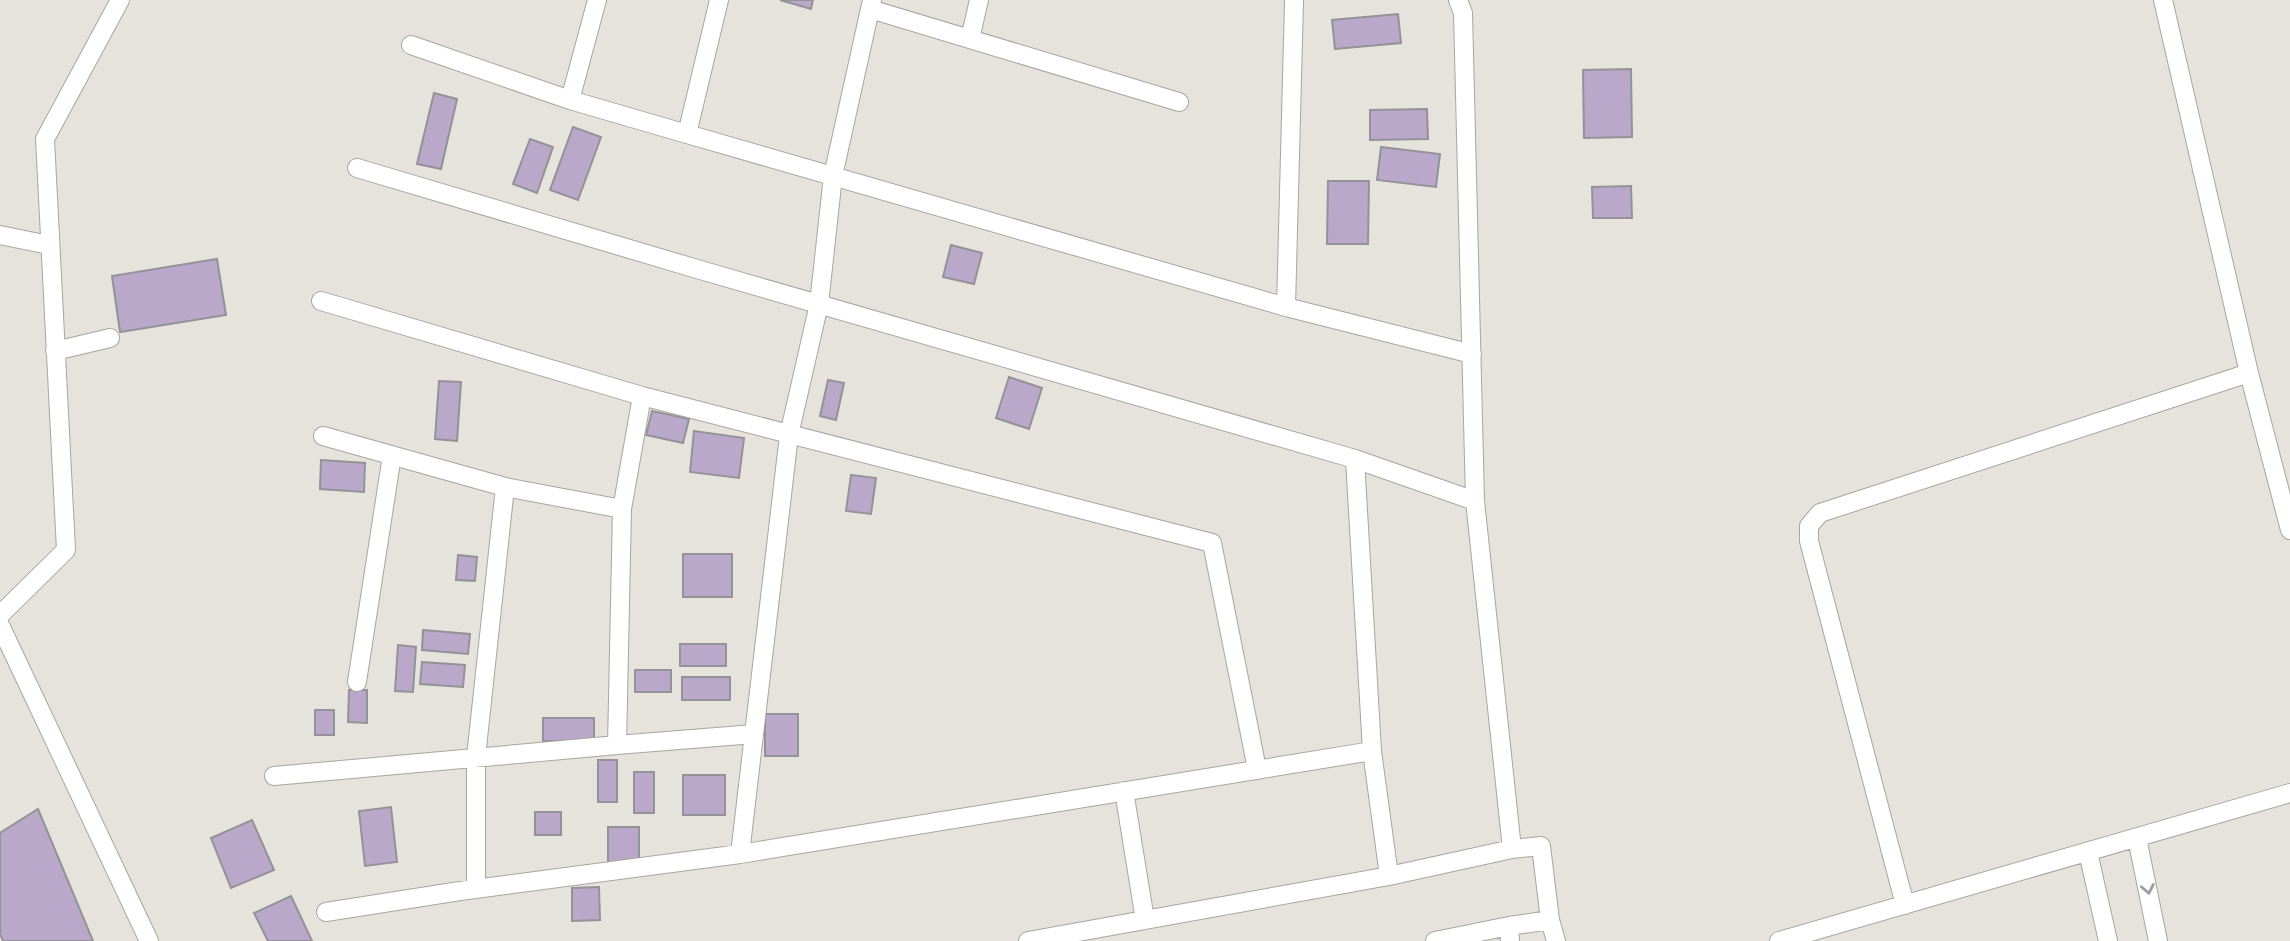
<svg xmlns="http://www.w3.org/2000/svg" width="2290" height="941" viewBox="0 0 2290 941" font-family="Mulish,sans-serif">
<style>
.building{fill:#b9a8ca;stroke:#949197;stroke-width:2}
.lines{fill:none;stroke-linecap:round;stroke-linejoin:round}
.lane-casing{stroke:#a9a59f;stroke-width:20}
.lane{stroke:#fff;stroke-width:18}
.oneway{stroke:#9d9c9b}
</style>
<rect width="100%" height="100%" fill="#e6e2dc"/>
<path class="building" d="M780 0H813L811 9Z
M1398 14 1401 43 1335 49 1332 20Z
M1631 69 1632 137 1584 138 1583 70Z
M434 93 457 99 441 169 417 164Z
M1427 109 1428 139 1370 140V110Z
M573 127 601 137 578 200 550 190Z
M530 139 553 147 537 193 513 184Z
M1381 147 1440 154 1436 187 1377 180Z
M1328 181H1369L1368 244H1327Z
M1631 186 1632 218H1593L1592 187Z
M951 245 982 253 974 284 943 277Z
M217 259 226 315 120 332 112 276Z
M1009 377 1042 388 1029 429 996 418Z
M828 380 844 383 836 420 820 416Z
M439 381 461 382 457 441 435 439Z
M652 411 689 419 683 443 646 435Z
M694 431 744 438 739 478 690 472Z
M321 460 365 463 364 492 320 489Z
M851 475 876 478 871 514 846 511Z
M683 554H732V597H683Z
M458 555 477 557 475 581 456 580Z
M423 630 470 634 468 654 422 650Z
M680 644H726V666H680Z
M398 645 416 647 413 692 395 691Z
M422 662 465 665 463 687 420 684Z
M635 670H671V692H635Z
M682 677H730V700H682Z
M349 690H367V723L348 722Z
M315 710H334V735H315Z
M765 714H798V756H765Z
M543 718H594V741H543Z
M598 760H617V802H598Z
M634 772H654V813H634Z
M683 775H725V815H683Z
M391 807 397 862 365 866 359 811Z
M38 809 93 941H3L0 934V833Z
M535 812H561V835H535Z
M252 820 274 870 231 888 211 838Z
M608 827H639V863H608Z
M599 887 600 920 572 921V888Z
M291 896 312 941H268L254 913Z"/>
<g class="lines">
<g class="lane-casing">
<path id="lane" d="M1458 0 1463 13 1475 501 1512 849
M2163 0 2249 373 2290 530
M870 9 1179 102
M970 39 979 0
M411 45 570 100 687 134 1286 307 1472 354
M570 100 597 0
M687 134 719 0
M357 168 697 269 1355 459 1475 501
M0 235 49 245
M321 301 642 396 1212 543 1257 769
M1286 307 1294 2
M55 351 110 338
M323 436 505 487 476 757V889
M1355 459 1372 751 1389 876
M505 487 622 509 617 745 754 734
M622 509 642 396
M0 615 66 550 45 139 120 0
M0 625 149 941
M357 682 392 455
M274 776 617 745
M1124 791 1145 920
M2137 838 2158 941
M2088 852 2108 941
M740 854 789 435 819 304 833 176 872 0
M1905 905 1809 541V526L1820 513 2249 373
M326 912 460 891 740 854 1372 751
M1550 920 1556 941
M1028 941 1389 876 1512 849 1541 846 1550 920 1509 926
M1435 941 1509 926 1510 941
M1779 941 2290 793"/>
</g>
<use href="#lane" class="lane"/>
</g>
<defs><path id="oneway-chevron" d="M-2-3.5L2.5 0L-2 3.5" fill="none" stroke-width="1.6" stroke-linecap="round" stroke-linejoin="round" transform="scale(1.75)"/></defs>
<use class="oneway" href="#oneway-chevron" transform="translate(2148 889) rotate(79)"/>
</svg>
